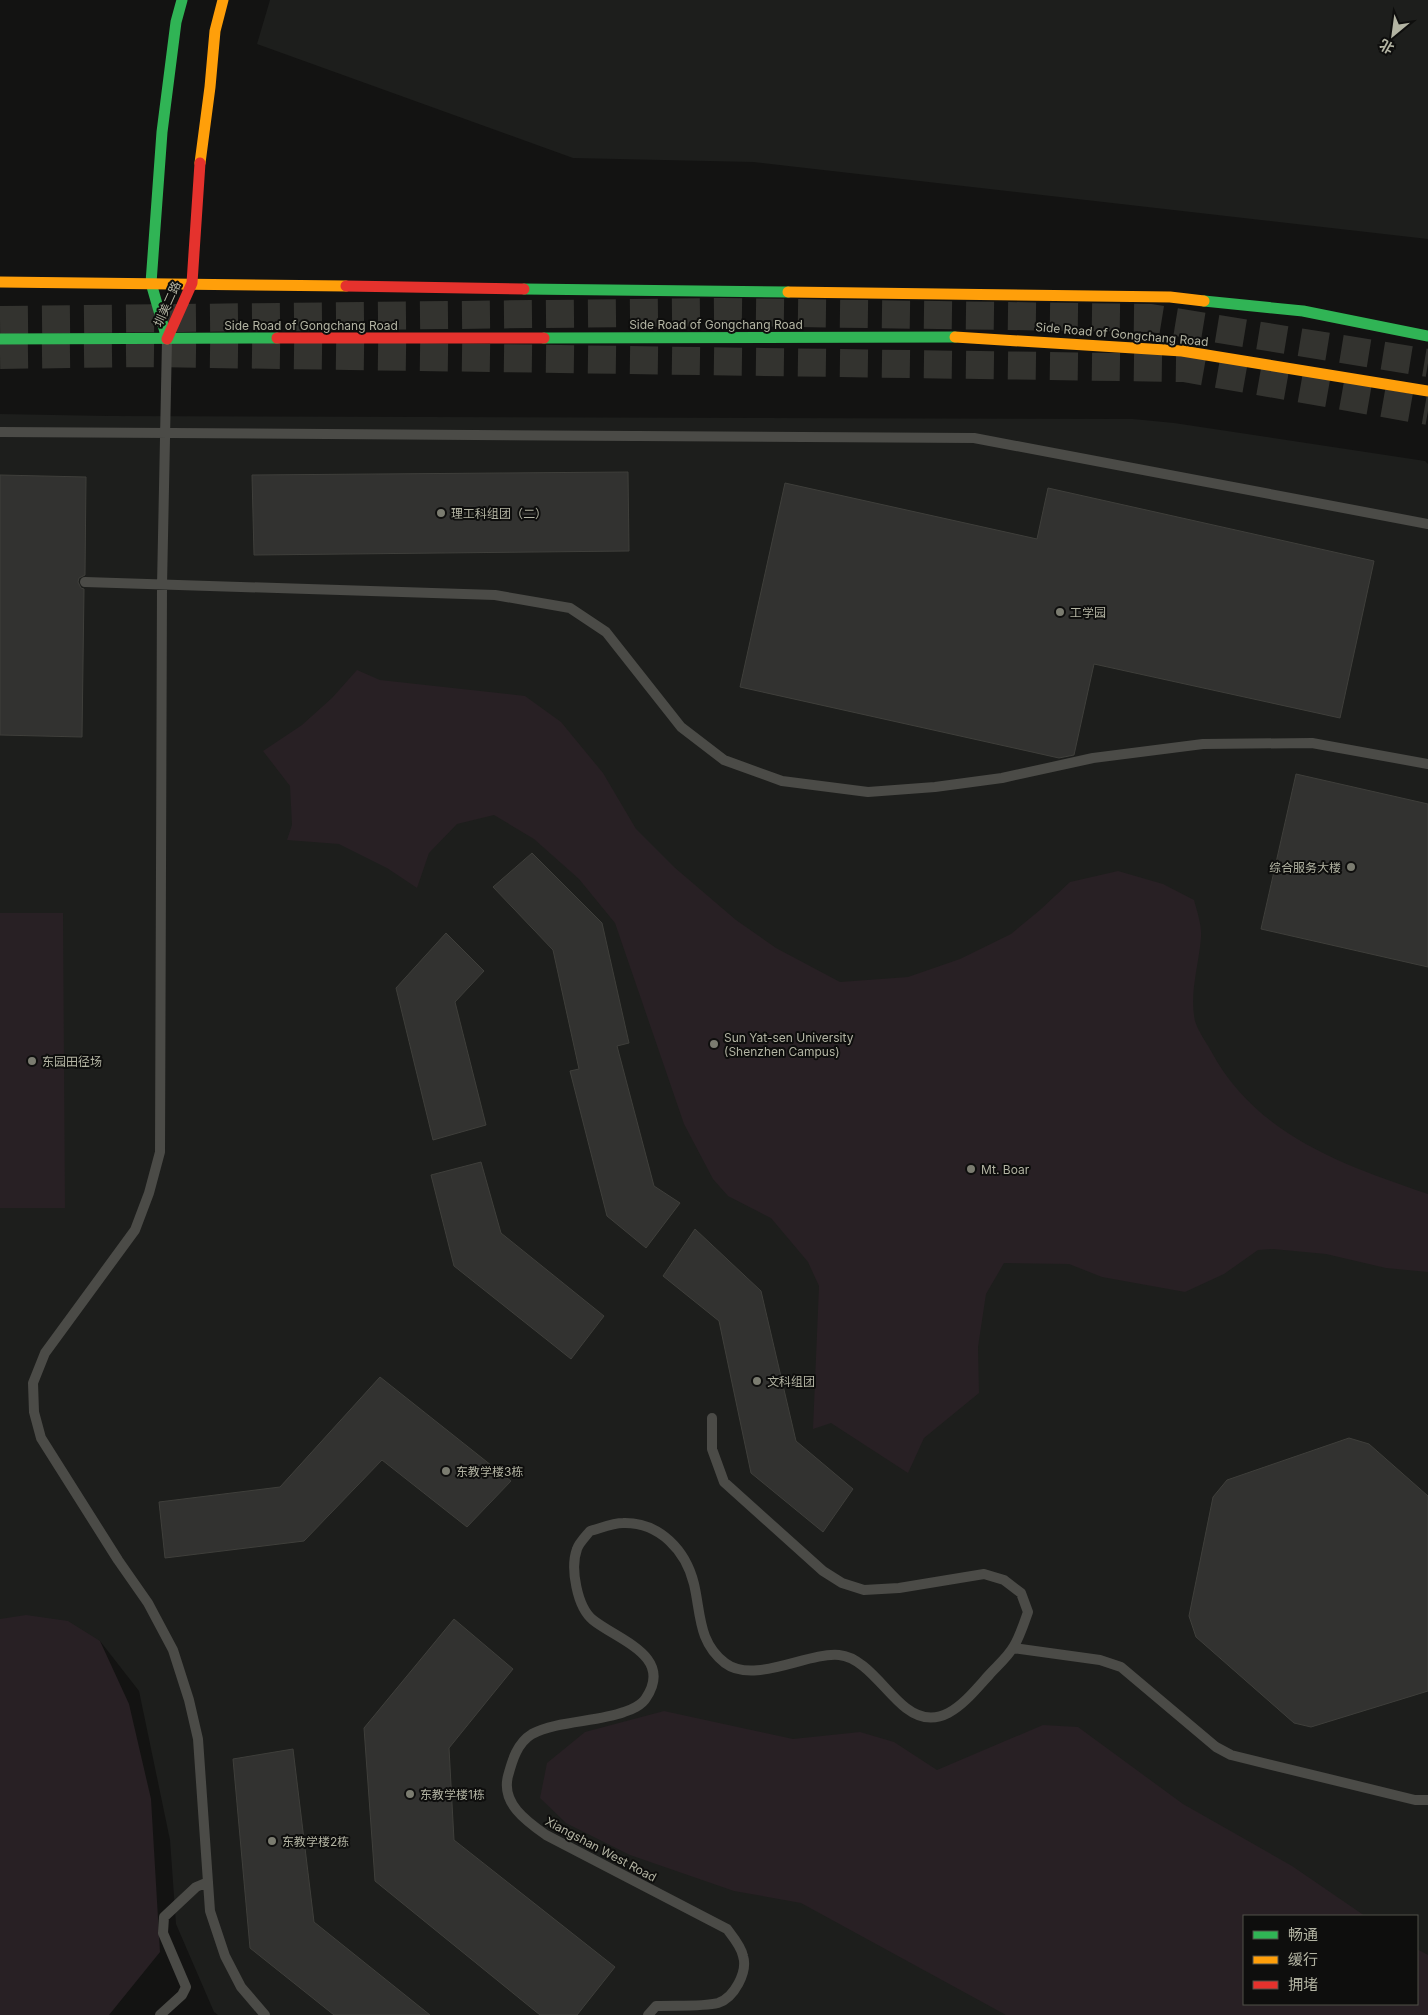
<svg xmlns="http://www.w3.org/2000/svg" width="1428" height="2015" viewBox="0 0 1428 2015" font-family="Inter,'Noto Sans SC',sans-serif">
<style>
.built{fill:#1d1e1c;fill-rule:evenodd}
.green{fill:#282024}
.building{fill:#323230;stroke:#3f3f3b}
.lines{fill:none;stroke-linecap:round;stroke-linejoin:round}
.highway-tunnel{stroke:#33332f;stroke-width:28;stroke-dasharray:28 14;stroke-linecap:butt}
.lane{stroke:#4b4b47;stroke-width:10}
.fast{stroke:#30b455;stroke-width:11}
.slow{stroke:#ff9f0a;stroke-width:11}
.jam{stroke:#e5322d;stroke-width:11}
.poi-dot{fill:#7b7c70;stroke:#0e0e0d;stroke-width:2}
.labels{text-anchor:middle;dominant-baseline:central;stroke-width:4;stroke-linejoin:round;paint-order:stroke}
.street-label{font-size:12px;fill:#b3b4a3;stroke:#0e0e0d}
.poi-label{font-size:12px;fill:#b3b4a3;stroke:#0e0e0d;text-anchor:start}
</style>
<rect width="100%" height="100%" fill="#131312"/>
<path class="built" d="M270 0H1428V239L753 162 573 158 257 44Z
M0 414 109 416 1133 419 1174 423 1425 461 1428 464V2015H218L214 2012 176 1924 170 1840 139 1691 100 1641 0 1633ZM1244 1916H1417V2004H1244Z"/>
<path class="green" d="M357 670 380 680 525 696 561 722 603 773 636 829 674 867 736 920 776 948 840 982 908 977 960 959 1011 934 1040 910 1070 882 1118 871 1163 884 1194 900C1197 911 1202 926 1201 937 1199 965 1189 993 1195 1021 1198 1031 1206 1042 1211 1051 1256 1135 1343 1165 1428 1194V1272L1386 1268 1326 1254 1273 1249 1258 1250 1224 1274 1185 1292 1102 1277 1069 1264 1004 1263 986 1294 978 1347 979 1393 924 1438 908 1473 831 1423 813 1429 819 1286 808 1262 771 1218 728 1196 713 1179 684 1124 615 923 579 879 534 839 494 815 457 824 429 853 417 888 387 868 339 844 287 840 292 825 290 786 263 751 302 725 332 698Z
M0 913H63L65 1208H0Z
M26 1615 68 1621 100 1641 129 1704 151 1799 160 1952 109 2015H0V1619Z
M664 1711 793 1739 860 1732 894 1742 937 1770 1043 1725 1078 1727 1183 1804 1292 1866 1365 1916H1244V2004H1417V1949L1428 1955V2015H1006L801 1903 734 1891 630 1855 566 1823 540 1798 547 1763 585 1732Z"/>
<path class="building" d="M628 472 629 551 254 555 252 475Z
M0 475 86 477 85 575 79 578 78 582 81 588 84 589 82 737 0 735Z
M785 483 1037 539 1048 488 1374 561 1340 718 1094 664 1074 755 1059 758 740 687Z
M1296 774 1428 804V967L1261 929Z
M532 853 602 923 629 1043 617 1046 654 1186 680 1203 646 1248 607 1216 570 1071 579 1069 553 950 493 887Z
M446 933 484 971 455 1002 486 1125 433 1140 396 988Z
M481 1162 501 1233 604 1316 571 1359 454 1266 431 1175Z
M695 1229 761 1291 796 1441 853 1489 823 1532 751 1473 719 1321 663 1276Z
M380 1377 511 1481 467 1527 382 1460 304 1541 165 1558 159 1502 280 1487Z
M1349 1438 1369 1444 1428 1496V1691L1311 1727 1294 1723 1196 1637 1189 1616 1213 1497 1227 1480Z
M454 1619 513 1669 449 1748 454 1840 615 1967 577 2015H540L375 1881 364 1728Z
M293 1749 314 1922 430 2015H334L250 1948 233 1759Z"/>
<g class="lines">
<path class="highway-tunnel" d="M0 320 722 312 1151 318 1428 363
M0 355 142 353 1184 368 1428 411"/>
<path class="lane" d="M167 340 162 586 160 1152 149 1193 135 1230 45 1353 33 1383 34 1412 41 1438 118 1560 148 1603 173 1650 189 1700 198 1739 210 1911 225 1956 241 1987 265 2015
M0 432 974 438 1428 524
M85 582 495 595 570 608 606 632 681 727 724 760 782 781 868 792 935 787 1002 778 1093 758 1203 744 1312 743 1428 764
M1013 1648 1100 1660 1121 1667 1216 1747 1231 1755 1415 1800H1428
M160 2015 182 1995 186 1987 163 1933 164 1917 196 1887 208 1882
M648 2015 656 2006C673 2005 702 2007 718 2003 734 1998 748 1972 743 1956 741 1946 733 1937 727 1929L546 1835C526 1821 501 1803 508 1776 512 1761 517 1743 532 1734 556 1721 597 1722 624 1712 631 1710 642 1705 646 1698 674 1656 618 1640 593 1620 577 1607 570 1568 577 1549 579 1543 586 1536 590 1531 601 1528 613 1523 623 1523 660 1522 686 1551 694 1584 701 1614 698 1642 725 1663 754 1685 807 1652 839 1655 865 1657 886 1693 906 1708 941 1735 967 1699 989 1675 997 1666 1008 1657 1014 1646 1020 1636 1024 1623 1028 1612L1021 1593 1004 1580 984 1574 899 1588 864 1590 842 1583 823 1571 724 1482 712 1449V1418"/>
<path class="fast" d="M524 289 788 292
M1204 301 1303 311 1428 336
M544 338 955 337
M0 339 277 338
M167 339 151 283 162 132 176 22 182 0"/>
<path class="slow" d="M200 163 210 87 215 31 223 0
M0 282 346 286
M788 292 1170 297 1204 301
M955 337 1182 351 1428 391"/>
<path class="jam" d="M346 286 524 289
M277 338H544
M167 339 192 283 200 163"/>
</g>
<g class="poi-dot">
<circle cx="441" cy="513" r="5"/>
<circle cx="1060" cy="612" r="5"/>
<circle cx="1351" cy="867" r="5"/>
<circle cx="714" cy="1044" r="5"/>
<circle cx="32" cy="1061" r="5"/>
<circle cx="971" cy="1169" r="5"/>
<circle cx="757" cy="1381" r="5"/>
<circle cx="446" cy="1471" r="5"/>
<circle cx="410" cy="1794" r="5"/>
<circle cx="272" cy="1841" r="5"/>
</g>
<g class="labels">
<g class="street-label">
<text transform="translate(167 304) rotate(-66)">圳美二路</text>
<text x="716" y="324">Side Road of Gongchang Road</text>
<text x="311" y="325">Side Road of Gongchang Road</text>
<text transform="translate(1122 334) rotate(5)">Side Road of Gongchang Road</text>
<text transform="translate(601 1849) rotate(28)">Xiangshan West Road</text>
</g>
<g class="poi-label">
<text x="451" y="513">理工科组团（二）</text>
<text x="1070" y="612">工学园</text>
<text x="1341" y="867" text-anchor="end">综合服务大楼</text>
<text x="724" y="1037">Sun Yat-sen University<tspan x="724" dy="14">(Shenzhen Campus)</tspan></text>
<text x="42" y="1061">东园田径场</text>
<text x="981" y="1169">Mt. Boar</text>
<text x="767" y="1381">文科组团</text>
<text x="456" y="1471">东教学楼3栋</text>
<text x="420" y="1794">东教学楼1栋</text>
<text x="282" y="1841">东教学楼2栋</text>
</g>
</g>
<rect x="1243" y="1915" width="175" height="90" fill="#0e0e0d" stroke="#505049"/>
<rect x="1253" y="1931" width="25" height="8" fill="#30b455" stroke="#505049"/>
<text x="1288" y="1940" font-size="15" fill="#b3b4a3">畅通</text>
<rect x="1253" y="1956" width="25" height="8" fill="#ff9f0a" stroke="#505049"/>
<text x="1288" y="1965" font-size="15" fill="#b3b4a3">缓行</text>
<rect x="1253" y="1981" width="25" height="8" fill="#e5322d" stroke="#505049"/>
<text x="1288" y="1990" font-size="15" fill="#b3b4a3">拥堵</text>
<g transform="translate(1393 35) rotate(209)" stroke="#0e0e0d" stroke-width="4" paint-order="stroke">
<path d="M0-4L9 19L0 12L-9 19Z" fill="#b3b4a3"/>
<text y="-8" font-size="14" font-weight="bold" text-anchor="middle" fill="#b3b4a3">北</text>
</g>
</svg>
